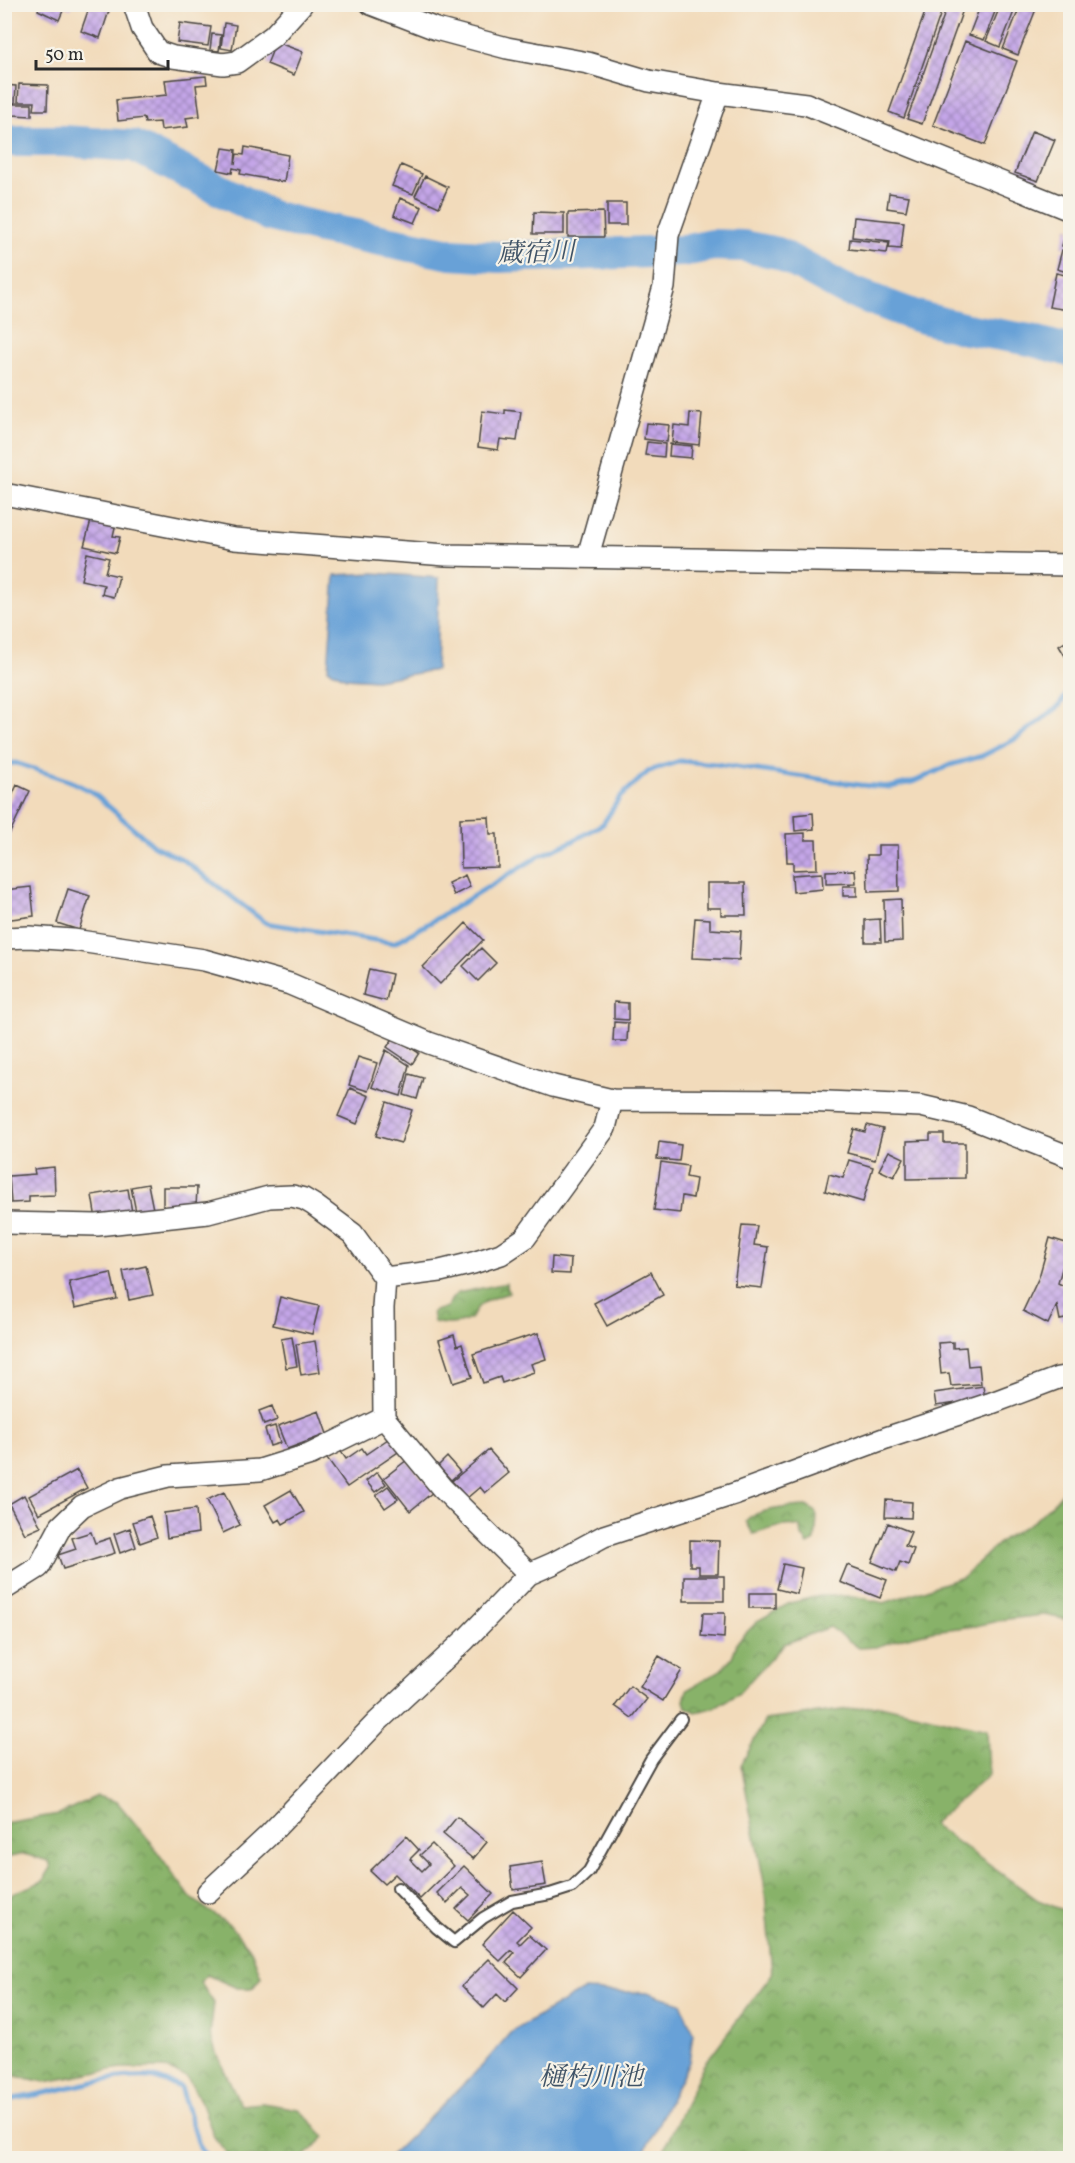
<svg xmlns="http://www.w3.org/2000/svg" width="1075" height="2163" viewBox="0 0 1075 2163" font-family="Vollkorn,'Noto Serif JP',serif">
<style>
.forest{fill:url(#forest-crowns);stroke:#5a6e4a;stroke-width:1.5}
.water{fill:#68a1d7;stroke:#4a6681;stroke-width:1.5}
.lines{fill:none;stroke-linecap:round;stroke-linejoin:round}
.stream{stroke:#68a1d7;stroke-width:5}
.river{stroke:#68a1d7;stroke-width:32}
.building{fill:url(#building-cross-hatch)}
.service-casing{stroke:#494541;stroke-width:14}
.minor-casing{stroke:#494541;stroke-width:24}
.service{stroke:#fff;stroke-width:10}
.minor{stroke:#fff;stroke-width:21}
.labels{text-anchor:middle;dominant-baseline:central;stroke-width:4.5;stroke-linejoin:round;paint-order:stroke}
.water-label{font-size:26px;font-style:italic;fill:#405467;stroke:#f7f3e8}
</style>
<defs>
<pattern id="forest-crowns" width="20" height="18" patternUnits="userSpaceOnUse" patternTransform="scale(1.5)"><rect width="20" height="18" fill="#88b269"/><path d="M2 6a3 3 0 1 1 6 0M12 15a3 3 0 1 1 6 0" fill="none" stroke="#6f9157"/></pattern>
<pattern id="building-cross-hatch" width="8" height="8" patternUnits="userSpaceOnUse" patternTransform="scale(1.5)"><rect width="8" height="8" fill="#c4a6e8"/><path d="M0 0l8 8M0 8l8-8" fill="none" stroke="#9f87bc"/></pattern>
</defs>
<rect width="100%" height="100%" fill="#f7f3e8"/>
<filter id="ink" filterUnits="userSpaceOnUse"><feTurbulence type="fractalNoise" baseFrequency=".0167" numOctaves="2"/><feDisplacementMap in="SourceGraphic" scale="12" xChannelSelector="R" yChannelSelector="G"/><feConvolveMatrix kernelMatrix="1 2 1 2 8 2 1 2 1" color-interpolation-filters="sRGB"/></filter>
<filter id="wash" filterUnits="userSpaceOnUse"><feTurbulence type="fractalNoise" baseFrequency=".008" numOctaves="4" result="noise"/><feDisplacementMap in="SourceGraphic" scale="24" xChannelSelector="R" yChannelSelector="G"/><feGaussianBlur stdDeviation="1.35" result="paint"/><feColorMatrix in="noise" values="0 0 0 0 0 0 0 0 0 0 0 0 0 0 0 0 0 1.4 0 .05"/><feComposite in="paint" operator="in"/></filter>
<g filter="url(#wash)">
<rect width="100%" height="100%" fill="#f2dbbb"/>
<path class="forest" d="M506 1283 509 1293C499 1296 486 1299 479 1306 475 1310 475 1315 471 1318 462 1325 445 1325 434 1322L432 1312 447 1307 453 1297 458 1293Z
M1070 1480V1620L1044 1615 1007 1619 975 1626 932 1631 903 1638 876 1647 859 1648 830 1627 784 1644 738 1694 713 1708 696 1712 686 1707 684 1701 687 1690 721 1670 732 1657 738 1641 759 1620 790 1603 819 1596H854L884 1603 963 1577 1003 1539 1034 1521 1058 1498Z
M806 1506 815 1511 817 1516 815 1541 808 1545 802 1536 801 1527C786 1522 768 1530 753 1534L746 1521C755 1509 791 1507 806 1506Z
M880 1705 987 1730 989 1775 932 1824 1038 1900 1070 1913V2158H660L703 2066 772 1974 764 1882 741 1765 765 1720Z
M97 1796 117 1802 148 1839 190 1897 232 1927 252 1952 261 1977 253 1988H237L207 1975 200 1982 214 2003 210 2034 216 2053 241 2105 262 2103 299 2109 325 2137 303 2158H233L230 2157 214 2137 202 2104 187 2077 164 2068H121L45 2082 5 2074V1897L43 1881 51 1868 49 1861 24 1854 5 1858V1823L59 1814Z"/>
<path class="water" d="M374 573 439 578 436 670 376 680 346 678 328 669 335 575Z
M583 1990 650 1993 681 2003 693 2033 689 2062 641 2158H388L482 2066 510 2033Z"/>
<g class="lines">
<path class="stream" d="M4 764 16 763 70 781 92 792 154 846 182 859 266 923 394 943 431 922 539 856 571 842 603 824 620 797 649 771 680 761 716 764 860 785 891 787 916 781 950 765 982 756 1017 738 1058 707 1070 690
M4 2100C53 2095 99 2075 149 2077 159 2078 171 2084 180 2087L200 2148 209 2158"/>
<path class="river" d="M4 141H64L134 146 271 216 320 228 451 254 499 257 683 251 713 245 743 246 778 253 844 289 916 316 966 329 1030 340 1070 351"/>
</g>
<g id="blocks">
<path class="building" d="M40 4H73L71 9 65 6 59 20 38 10Z
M928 4H944L904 118 889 112Z
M948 4H965L922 124 907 119Z
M981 4H998L984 40 969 35Z
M1001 4H1017L1000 47 986 41Z
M1021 4H1038L1018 55 1003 49Z
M90 5H111L100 38 81 31Z
M180 23 211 27 208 46 177 42Z
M224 23 236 25 232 50 221 48Z
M212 34 221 35 219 51 210 50Z
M965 41 1017 61 985 145 933 125Z
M276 42 303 52 294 75 267 64Z
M206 76 207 84 196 85 200 116 186 118 188 127 161 130 160 122 145 123 144 118 118 121 116 100 167 95 165 80Z
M19 84 48 85 47 110H34L35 102H18Z
M4 85 16 86 15 103H4Z
M12 104H32V116L12 115Z
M1032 131 1055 140 1038 181 1015 173Z
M245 147 288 155 284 182 240 174 241 170 233 168 232 173 218 170 223 148 236 150 235 164 237 154 244 155Z
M401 165 422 174 413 194 392 186Z
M425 176 448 187 439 207 415 196Z
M889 193 909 196 906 211 887 208Z
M400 198 422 207 415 223 394 215Z
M607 203H626V225H607Z
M534 212 564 213V234H533Z
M603 212 604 237H568V213Z
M854 217 904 222 901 249 889 248 890 241 852 237Z
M1067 228H1070V248L1062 246Z
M850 239 889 243 887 253 849 249Z
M1062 250 1070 252V273L1057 269Z
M1056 273 1070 276V296L1068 310 1049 307Z
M505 410 521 412 517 441 500 439 498 450 478 447 482 411 505 414Z
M690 413 702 414 699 445 672 442 674 425 689 427Z
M646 423 669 425 667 442 644 439Z
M647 442 665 444 664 457 645 455Z
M670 444 692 446 691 458 669 456Z
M92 517 116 523 113 536 120 537 116 553 84 546Z
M87 553 109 558 105 573 119 576 114 597 102 594 104 585 81 580Z
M1070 639V664L1059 646Z
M17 785 30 791 4 845V813Z
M813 813 814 829 795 831 794 815Z
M489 817 490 834H497L498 867 461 868 460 818Z
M805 833V840H816L817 869 793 870V862H787L786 834Z
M878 845H898L899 891 868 892 867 855H878Z
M855 870 856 883 826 884V871Z
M822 873 823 889 793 892 792 875Z
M465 875 470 887 454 895 448 883Z
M707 883H745L746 915H721V908H707Z
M843 886H857V896H843Z
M31 887 34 916 4 920V890Z
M68 889 90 896 79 930 57 923Z
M901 899 902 941 885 942 884 900Z
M695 918 710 919V929L741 931 739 960 692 958Z
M880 919 881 942H865V920Z
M466 923 483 940 440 984 423 967Z
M481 948 496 963 478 981 463 966Z
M369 969 392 974 386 1001 363 995Z
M614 1002 628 1003V1020L614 1019Z
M614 1022 628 1023 627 1041H613Z
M394 1037 419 1053 412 1064 387 1047Z
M386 1050 409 1065 401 1096 372 1087Z
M358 1057 377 1063 368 1091 349 1085Z
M409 1074 423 1078 417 1099 404 1095Z
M350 1088 369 1096 357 1124 338 1116Z
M387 1102 412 1110 401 1143 376 1136Z
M867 1125 883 1129 875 1160 847 1153 854 1129 865 1132Z
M930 1134H944V1143H965V1178L907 1179V1141L930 1140Z
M659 1142 681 1145 679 1161 657 1159Z
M889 1151 904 1158 894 1177 879 1170Z
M849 1160 873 1167 863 1202 825 1191 829 1174 843 1178Z
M661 1162 688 1166 686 1177 696 1179 693 1198 682 1196 680 1213 654 1210Z
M54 1167 55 1195 29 1196V1202L11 1203 9 1176 35 1174 34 1169Z
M148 1184 153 1209 136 1212 131 1187Z
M163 1187H197L196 1208H163Z
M128 1189 132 1212 96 1219 92 1195Z
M742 1225 757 1226 754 1245 768 1247 762 1288 734 1285Z
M1050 1238 1069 1244 1058 1283 1070 1289V1318L1060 1320 1057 1305 1048 1324 1023 1311 1039 1277Z
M552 1257 571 1259 570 1274 551 1273Z
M146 1266 153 1295 129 1300 123 1271Z
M651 1272 663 1295 607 1326 594 1303Z
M111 1273 117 1299 75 1308 69 1282Z
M280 1297 319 1306 312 1334 273 1325Z
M538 1333 546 1359 531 1364 534 1372 502 1383 500 1377 483 1383 473 1354Z
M454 1335 457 1346 462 1344 472 1377 453 1383 439 1340Z
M292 1337 297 1366 286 1368 281 1339Z
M315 1341 320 1372 301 1375 296 1344Z
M953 1342V1348L966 1347 968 1366 979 1365 981 1384 951 1386 949 1373 941 1374 938 1343Z
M983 1386 985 1399 936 1406 934 1393Z
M272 1406 277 1420 264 1425 259 1411Z
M319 1411 327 1434 287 1449 278 1426Z
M275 1426 280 1443 270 1446 265 1429Z
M391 1437 401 1450 347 1487 327 1459 340 1450 346 1459 362 1448 366 1454Z
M489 1450 509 1473 485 1493 480 1487 467 1498 452 1481Z
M447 1457 460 1472 451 1480 438 1466Z
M407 1460 433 1492 410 1511 384 1478Z
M77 1470 87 1488 39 1514 29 1496Z
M377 1472 386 1484 375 1492 366 1481Z
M388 1486 398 1499 385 1508 376 1495Z
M291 1490 304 1512 283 1524 280 1519 275 1522 265 1505Z
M224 1492 240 1525 223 1533 207 1500Z
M24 1495 41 1527 25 1534 9 1504Z
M886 1500 912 1502 911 1518 885 1517Z
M196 1509 198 1533 167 1538 164 1513Z
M150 1516 157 1537 140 1543 133 1522Z
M888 1523 911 1532 905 1546 914 1549 908 1565 900 1562 896 1572 872 1562Z
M130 1528 136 1547 120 1553 114 1534Z
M91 1532 95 1543 110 1538 115 1553 63 1569 58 1555 76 1549 72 1538Z
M690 1540 719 1541 718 1574H699V1566H690Z
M783 1564 802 1568 797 1594 777 1589Z
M847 1565 887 1580 880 1598 840 1582Z
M684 1576H724V1601H684Z
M749 1593H775V1608H749Z
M703 1613H725L724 1638 701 1636Z
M659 1656 682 1670 663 1701 640 1687Z
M630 1686 647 1699 632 1718 615 1706Z
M457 1817 487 1842 473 1859 443 1834Z
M406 1836 419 1850 410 1859 422 1871 429 1864 420 1855 432 1844 454 1866 420 1899 395 1874 384 1884 370 1871Z
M542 1862 546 1885 513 1890 510 1867Z
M464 1866 493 1894 468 1920 456 1909 470 1895 462 1888 447 1903 437 1893Z
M513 1910 531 1927 517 1941 520 1944 529 1935 546 1950 521 1977 506 1963 514 1953 511 1950 500 1961 482 1944Z
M489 1959 518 1988 505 2002 497 1994 484 2008 462 1986Z"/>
</g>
</g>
<g filter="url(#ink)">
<use href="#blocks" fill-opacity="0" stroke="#494541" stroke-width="1.5"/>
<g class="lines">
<g class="service-casing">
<path id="service" d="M398 1888 437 1928 454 1942 483 1918 512 1901 550 1894 572 1887 589 1871 651 1759 681 1719"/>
</g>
<g class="minor-casing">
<path id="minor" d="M134 4 142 28 158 52 173 57 223 64 237 62 273 36 302 4
M371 4 436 29 507 48 588 63 649 81 718 93 806 104 1070 210
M4 494 234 539 446 555 1070 565
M588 556 664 287 668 235 718 93
M4 938 29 937 73 940 204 960 290 984 429 1043 553 1086 612 1100 804 1101 921 1106 968 1117 1070 1157
M4 1223 97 1225 208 1213 269 1197 292 1196 304 1199 314 1205 353 1234 385 1278 383 1308 384 1418 442 1488 529 1574 552 1564 604 1536 737 1493 886 1438 989 1404 1058 1378 1070 1376
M385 1278 440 1271 473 1263 501 1254 525 1238 605 1128 612 1100
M4 1589 39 1567 61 1526 82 1506 120 1488 168 1476 260 1470 311 1454 384 1418
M208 1892 268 1836 377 1722 465 1640 529 1574"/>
</g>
<use href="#service" class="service"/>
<use href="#minor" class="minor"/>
</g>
</g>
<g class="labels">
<g class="water-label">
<text transform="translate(536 254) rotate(-2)">蔵宿川</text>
<text x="591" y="2078">樋杓川池</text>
</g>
</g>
<rect width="1075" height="2163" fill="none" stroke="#f7f3e8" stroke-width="24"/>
<path d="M36 60v9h132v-9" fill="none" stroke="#2b2b2b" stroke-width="3"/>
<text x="45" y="60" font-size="18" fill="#2b2b2b" stroke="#f7f3e8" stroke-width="4.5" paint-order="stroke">50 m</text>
</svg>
